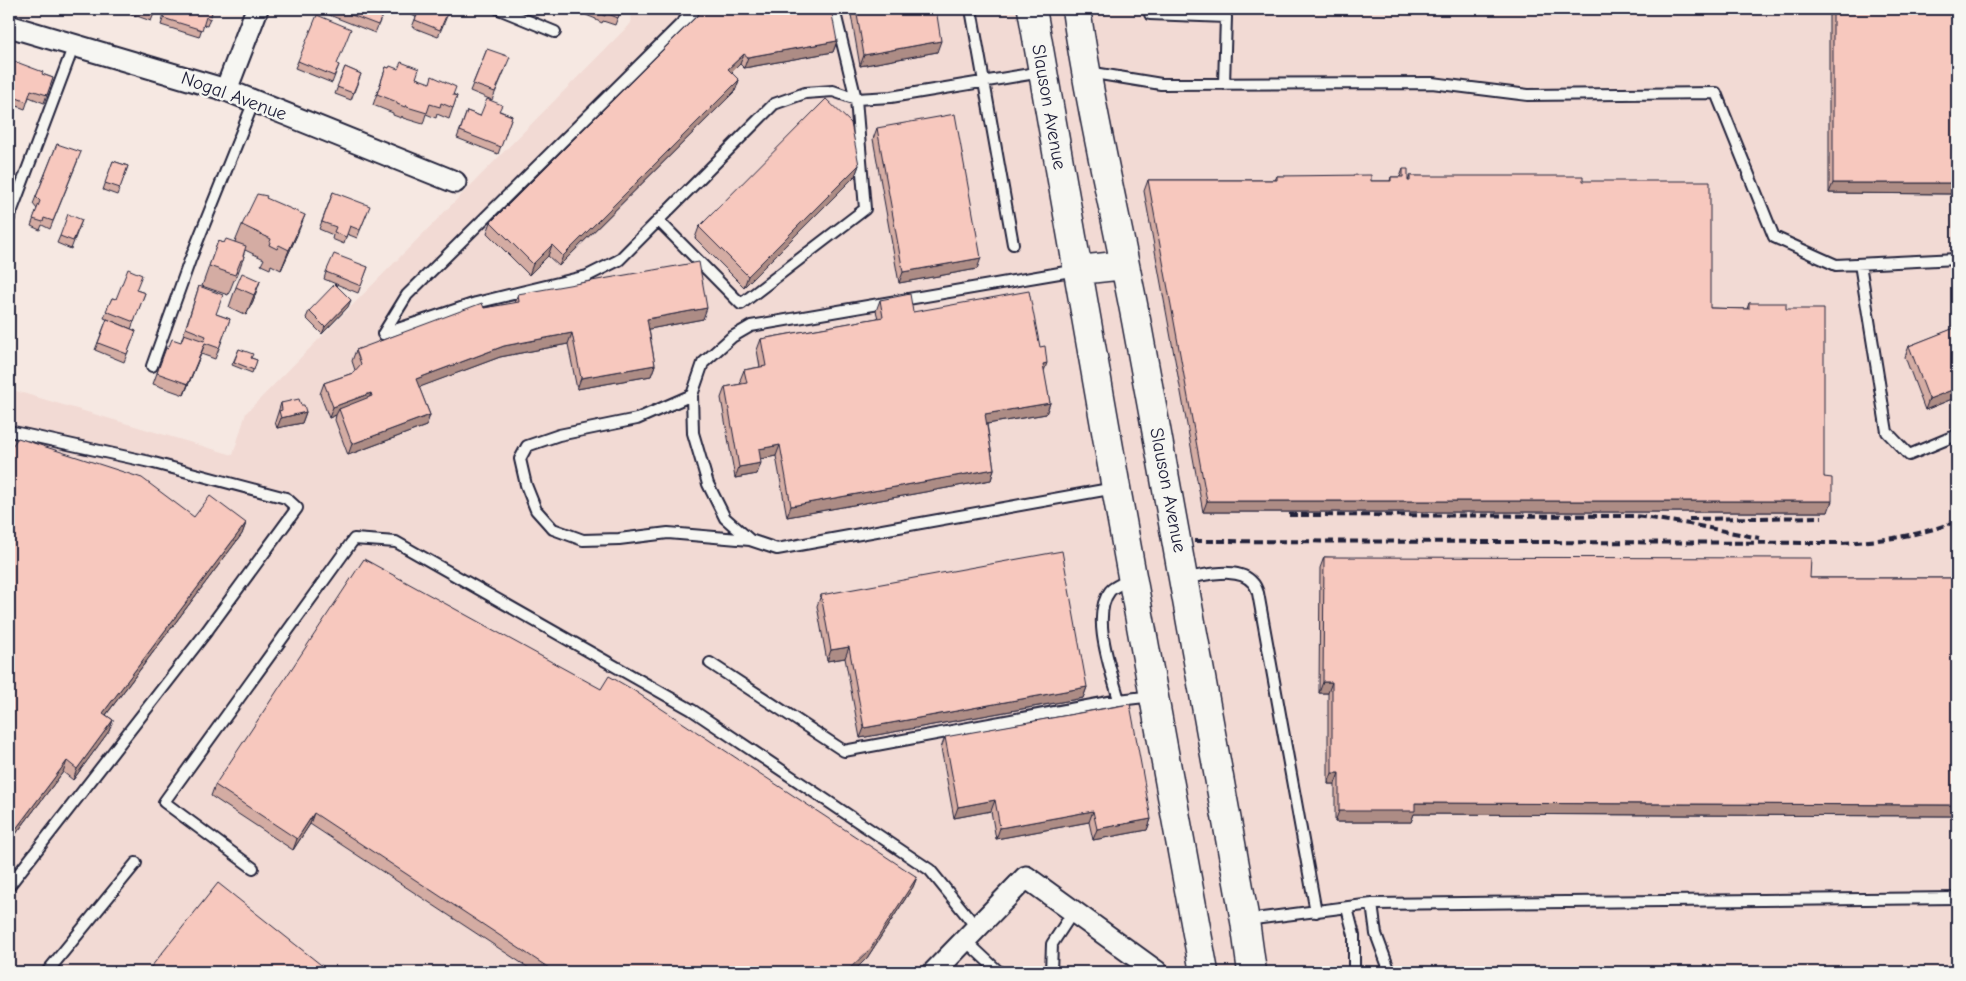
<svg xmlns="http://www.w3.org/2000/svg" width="1966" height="981" viewBox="0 0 1966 981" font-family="'Comic Neue',sans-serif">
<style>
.built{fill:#f2dad4}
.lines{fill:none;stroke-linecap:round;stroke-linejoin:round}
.lane-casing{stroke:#22223b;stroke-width:14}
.street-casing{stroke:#22223b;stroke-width:25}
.primary-casing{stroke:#22223b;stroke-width:31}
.lane{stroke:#f6f6f2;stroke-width:10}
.street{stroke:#f6f6f2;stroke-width:21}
.primary{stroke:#f6f6f2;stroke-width:28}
.rail{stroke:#22223b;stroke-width:4;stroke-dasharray:8 4;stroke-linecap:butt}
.wall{fill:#d4aca3;stroke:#22223b}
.shaded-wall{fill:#ad8c85;stroke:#22223b}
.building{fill:#f7c8be;stroke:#22223b}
.labels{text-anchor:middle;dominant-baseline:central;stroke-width:5;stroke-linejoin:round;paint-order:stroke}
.street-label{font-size:19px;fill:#22223b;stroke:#f6f6f2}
</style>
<rect width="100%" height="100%" fill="#f6e8e2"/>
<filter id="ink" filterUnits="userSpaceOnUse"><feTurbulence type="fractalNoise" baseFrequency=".02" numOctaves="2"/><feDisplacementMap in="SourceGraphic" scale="10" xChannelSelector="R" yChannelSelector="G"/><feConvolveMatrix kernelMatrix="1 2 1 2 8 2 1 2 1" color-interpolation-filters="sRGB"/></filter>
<g filter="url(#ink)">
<path class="built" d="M631 9H1957V972H9V389L233 455 246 413 631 23Z"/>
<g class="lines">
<g class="lane-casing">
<path id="lane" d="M499 9 555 32
M971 9 1013 244
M1149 9 1150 14 1226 17 1224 84
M1088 72 1161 84 1432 83 1528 95 1716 93 1774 237 1836 265 1957 259
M9 218 74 45
M658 220 741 304 865 209 856 99 834 9
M1860 264 1887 432 1909 455 1957 435
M1077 270 751 326 732 337 703 363 692 395 693 433 708 484 725 518 750 540 777 549 1115 488
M383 334 476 303 587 276 619 260 774 104 805 93 833 91 856 99 891 97 1042 72
M383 334 407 295 696 9
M152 366 190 260 254 101
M692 395 637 419 559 435 527 446 520 459 526 485 536 510 553 529 583 540 619 539 668 533 750 540
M9 431 150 462 286 498 297 508 204 635 9 886
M1185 578C1204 576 1239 565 1253 583 1255 585 1257 590 1258 593L1316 912
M1130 579C1124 583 1114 586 1110 591 1090 616 1112 673 1119 700L1153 696
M710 663 844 751 1119 700
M253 868 164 802 354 539 396 542 692 710 930 870 977 928
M1372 904 1376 934 1390 972
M1347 908 1354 935V972
M1246 920 1372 904 1957 898
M965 940 999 972
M47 972 136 863
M1051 972 1052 944 1073 912"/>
</g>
<g class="street-casing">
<path id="street" d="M9 26 226 90 455 182
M226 90 257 9
M934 972 1026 877 1157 972"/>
</g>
<g class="primary-casing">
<path id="primary" d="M1032 9 1116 488 1204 972
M1076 9C1091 113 1116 216 1136 320 1173 520 1209 720 1245 921L1252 972
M1079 270 1125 265"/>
</g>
<use href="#lane" class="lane"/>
<use href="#street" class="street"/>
<use href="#primary" class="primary"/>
<path class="rail" d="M1289 515 1636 516 1689 524 1759 538
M1689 519 1822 517
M1194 541 1840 543C1881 541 1919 536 1957 521"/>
</g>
<path class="wall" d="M117 9H156L151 21Z
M166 9H213L207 26 203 25 199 37 161 25Z
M314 9H385L375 33Z
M398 9H450L438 37 412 27 416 17Z
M581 9H621L615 25 603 21 602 23 596 20V19L586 15 587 11Z
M704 9 837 41 833 52 744 68 740 64 731 73 739 80 735 91 559 266 548 256 529 275 487 233 491 222Z
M850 9H936L937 52 860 66Z
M1829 9H1957V194L1829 193Z
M487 49 507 65 492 100 470 91Z
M298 61 337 64 339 65 332 83 295 68Z
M9 62 53 78 44 103 29 97 25 109 9 103Z
M345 67 361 74 351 100 335 94Z
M386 67 416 78 457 96 449 119 437 114 436 118 426 114 423 124 403 118 402 116 401 118 393 115V113L373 105Z
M467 111 480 116 500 111 512 116 498 154 457 138Z
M877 128 977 269 899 283 873 139Z
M57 144 78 160 50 229 42 225 40 230 31 226 37 209 33 204Z
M113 161 128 166 117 195 103 190Z
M859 165 855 176 744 287 695 238 699 227Z
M1403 169 1408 181 1410 176 1583 181 1710 308 1747 309 1749 303 1786 309 1824 477 1828 512H1203L1144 191 1148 180H1275L1277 176 1371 181H1390L1391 177H1400Z
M333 192 367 213 357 238 347 234 344 244 332 239 333 235 319 229Z
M266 198 297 235 281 270 271 265 270 269 261 265 264 259 245 250 243 256H244L237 276 235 280H234L228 295 202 286 218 241 224 243 235 242 242 225Z
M82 220 71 249 57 243 60 236Z
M368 267 358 293 324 279 326 272Z
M260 281 253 301 246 315 229 307 236 287Z
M199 286 216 314 230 319 215 359 201 354 184 395 153 384 166 348 168 349 181 342Z
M136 290 145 293 131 329 104 318 112 298 116 299Z
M518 294 703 319 649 329 655 365 651 376 577 389 568 344 500 357 419 387 430 415 426 426 348 455 335 420 336 415 329 418 320 394 324 383 353 373 355 370 352 361 356 350 484 308 514 303Z
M880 300 913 312 1044 373 1050 403 1046 414 987 424 994 469 991 480 787 517 776 456 760 459 757 474 735 478 721 398 725 387 741 384 740 380 744 370 760 367 757 350 761 339 878 318 876 311Z
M348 307 322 334 306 318 309 311Z
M107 319 136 331 124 362 95 350Z
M1956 321H1957V397L1925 410 1905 357 1909 346 1953 329Z
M239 349 251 358 257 360 252 373 232 365Z
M281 403 301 405 306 412 302 423 277 428 275 422Z
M194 517 246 523 242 534 106 715 113 720 109 731 73 780 63 772 9 843Z
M1324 557 1810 578H1957V816L1414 814 1411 822H1335V784H1328V693H1319L1320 568Z
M821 595 1087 687 1083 698 860 738 845 658 827 661 817 606Z
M945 737 1151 819 1147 830 1093 840 1089 822 996 839 991 811 954 818 941 748Z
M215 785 917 877 913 887 867 958 853 972H535L310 824 293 850 211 796Z"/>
<path class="shaded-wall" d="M837 41 833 52 744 68 748 57Z
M941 41 937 52 860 66 864 55Z
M744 54 740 64 724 80 728 69Z
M739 80 735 91 559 266 563 256Z
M859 165 855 176 744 287 748 276Z
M1833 183H1957V194L1829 193Z
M305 215 297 235 281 270 289 250Z
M552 245 548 256 529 275 533 264Z
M981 258 977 269 899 283 903 272Z
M260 281 253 301 246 315 254 295Z
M351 300 348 307 322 334 325 327Z
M707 308 703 319 644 330 647 319Z
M572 333 568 344 500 357 412 390 416 379 504 346Z
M205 343 201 354 184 395 188 384Z
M1047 363 1043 374V364Z
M655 365 651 376 577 389 581 378Z
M1957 388V397L1925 410 1929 399Z
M371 393 367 404 339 409 336 415 329 418 333 407Z
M1050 403 1046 414 981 425 985 414Z
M306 412 302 423 277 428 281 418Z
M430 415 426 426 348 455 352 444Z
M780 445 776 456 755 460 759 449Z
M761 463 757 474 735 478 739 467Z
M994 469 991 480 787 517 791 506Z
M1207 501H1832L1828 512H1203Z
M246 523 242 534 99 724 103 713Z
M849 647 845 658 827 661 831 650Z
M1323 682H1332L1328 693H1319Z
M1087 687 1083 698 860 738 864 728Z
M113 720 109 731 73 780 77 769Z
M67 761 63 772 9 843V838Z
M1332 773H1339L1335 784H1328Z
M995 800 991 811 954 818 958 807Z
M1415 803 1957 805V816L1414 814 1411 822H1335L1339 811Z
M1093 811 1089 822 996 839 1000 828Z
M314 813 310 824 293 850 297 839Z
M1151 819 1147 830 1093 840 1097 829Z
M917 877 913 887 867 958 853 972H846Z"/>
<path class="building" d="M141 9H156L154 13Z
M166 9H213L210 19 206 17 202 30 163 18Z
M336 9H385L378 25Z
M418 9H449L440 30 415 20 420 9Z
M593 9H621L618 18 606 13 605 16 598 13 599 11Z
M704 9H831L837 41 748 57 744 54 728 69 739 80 563 256 552 245 533 264 491 222Z
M856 9H936L941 41 864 55Z
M1833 9H1957V183H1833Z
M317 15 351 29 337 64 339 65 334 76 298 61Z
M487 49 510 57 495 92 473 84Z
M11 60 43 72 42 74 53 78 47 95 31 90 27 102 9 95V62H10Z
M401 62 419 69 416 78 430 83 432 76 456 87 453 95 457 96 453 108 441 103 440 107 430 104 427 113 407 107 406 105 405 107 397 104V102L377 94 386 67 389 68 390 66 398 69Z
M345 67 361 74 353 93 337 87Z
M487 99 502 105 499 111 512 116 501 147 460 131 467 111 480 116Z
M826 99 851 123 859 165 748 276 699 227Z
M955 114 981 258 903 272 877 128Z
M57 144 81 152 53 221 44 218 43 222 33 219 40 201 36 197Z
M113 161 128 166 120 188 105 183Z
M1403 169H1408V181H1410V176H1583V181H1710V308L1749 309V303H1786V309H1824V477L1832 478V501H1207L1148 180H1277V176L1371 175V181H1391V177H1403Z
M333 192 370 206 360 230 350 226 346 237 334 232 336 227 322 222Z
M257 194 267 196 266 198 305 215 289 250 279 245 277 249 269 245 271 239 242 225Z
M68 214 82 220 73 241 60 236Z
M226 239 246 246 243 256H244L243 260H241L235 275 209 266 218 241 224 243Z
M334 254 368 267 361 286 326 272Z
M699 262 707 308 647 319 655 365 581 378 572 333 504 346 416 379 430 415 352 444 339 409 372 396 371 393 333 407 324 383 353 373 361 364 356 350 482 303 484 308 519 302 518 294Z
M128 269 142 275 136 290 145 293 134 322 106 311 112 298 116 299Z
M242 273 260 281 254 295 236 287Z
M335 284 351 300 325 327 309 311Z
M199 286 223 295 216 314 230 319 219 348 205 343 188 384 157 373 166 348 168 349 172 339 181 342 184 334 204 341 206 336 186 328Z
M1029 291 1040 347 1045 346 1047 363 1043 364 1050 403 985 414 994 469 791 506 780 445 759 449 761 463 739 467 725 387 747 383 744 370 766 366 761 339 883 317 880 300 910 294 913 312Z
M107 319 136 331 127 354 98 343Z
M1957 327V388L1929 399 1909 346Z
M239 349 253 354 251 358 257 360 254 370 234 362Z
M299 399 301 405H304L306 412 281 418 279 411 282 410 281 403Z
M18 438 142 478 194 517 210 496 246 523 103 713 113 720 77 769 67 761 9 838V450Z
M1062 551 1087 687 864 728 849 647 831 650 821 595Z
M1324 557 1811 558 1810 578H1957V805L1415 803V811H1339V773H1332V682H1323Z
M364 559 601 689 609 676 630 688 917 877 871 948 846 972H555L314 813 297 839 215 785Z
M1130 704 1151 819 1097 829 1093 811 1000 828 995 800 958 807 945 737Z
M218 883 330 972H147Z"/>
</g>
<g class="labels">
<g class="street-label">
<text transform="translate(234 96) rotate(20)">Nogal Avenue</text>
<text transform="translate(1049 107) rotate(80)">Slauson Avenue</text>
<text transform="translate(1168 490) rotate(79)">Slauson Avenue</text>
</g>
</g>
<rect width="1966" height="981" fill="none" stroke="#f6f6f2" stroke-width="30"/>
<rect x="15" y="15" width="1936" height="951" fill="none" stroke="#22223b" stroke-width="2" filter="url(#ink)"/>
</svg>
